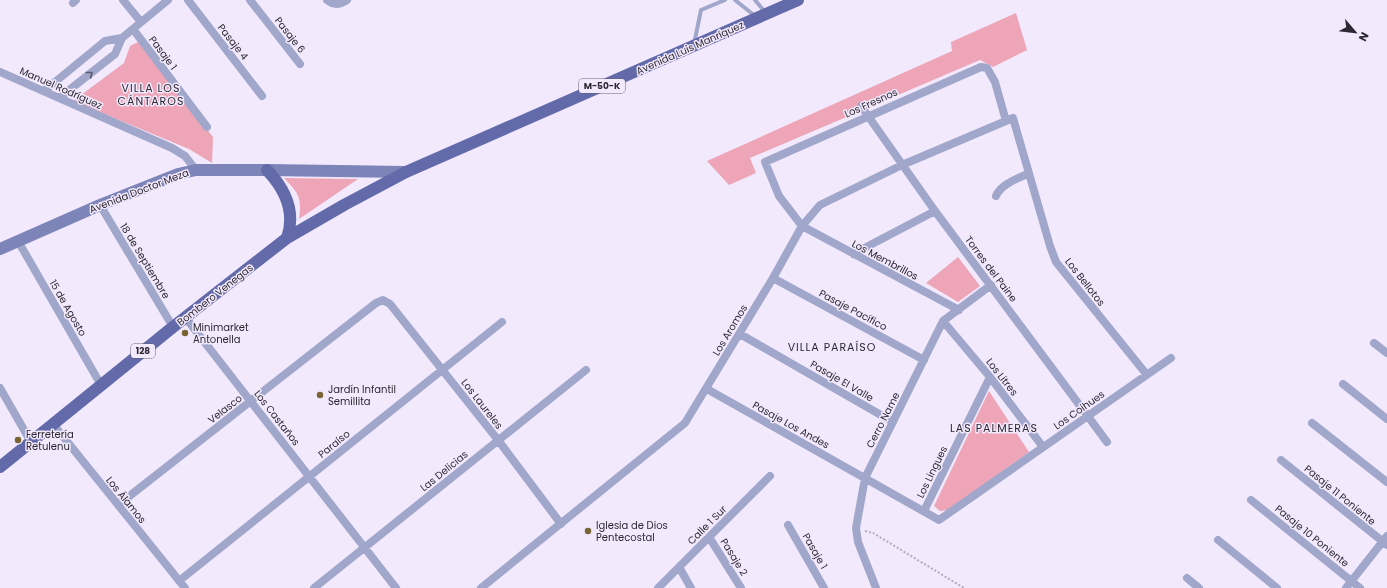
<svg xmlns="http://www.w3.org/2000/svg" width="1387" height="588" viewBox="0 0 1387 588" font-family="Poppins,sans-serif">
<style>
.green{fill:#eda5b7}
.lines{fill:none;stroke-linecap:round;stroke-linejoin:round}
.path{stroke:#b2abbb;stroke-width:2;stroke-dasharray:2 2;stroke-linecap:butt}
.lane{stroke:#a1a7ca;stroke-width:4}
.street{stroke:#a1a7ca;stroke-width:8}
.secondary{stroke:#7c84b8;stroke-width:12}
.primary{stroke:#636aa9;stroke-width:12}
.oneway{stroke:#5b5b6f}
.poi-dot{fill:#796534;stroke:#f2e9fd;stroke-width:1.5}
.labels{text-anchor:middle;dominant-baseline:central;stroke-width:3;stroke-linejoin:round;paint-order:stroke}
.shield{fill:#f2e9fd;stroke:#68636f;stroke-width:1}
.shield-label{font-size:9px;font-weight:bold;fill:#2d2932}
.street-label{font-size:10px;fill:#2d2932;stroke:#f2e9fd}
.poi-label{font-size:10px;fill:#2d2932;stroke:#f2e9fd;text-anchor:start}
.neighbourhood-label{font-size:11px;letter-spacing:1px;fill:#2d2932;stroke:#f2e9fd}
</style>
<rect width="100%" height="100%" fill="#f2e9fd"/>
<path class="green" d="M1016 13 1027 50 993 67 980 60 750 158 756 173 729 185 707 161 952 51 951 42Z
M138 42 213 137 212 163 189 149 73 101 124 63 130 46Z
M284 178 358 179 299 219C302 197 299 194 284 178Z
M958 257 980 286 958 302 926 283Z
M989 391 1029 452 949 510 940 511 934 506Z"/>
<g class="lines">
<path class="path" d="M865 531 873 533 964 588"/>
<path class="lane" d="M735 0 755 16
M755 0 765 12
M694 44 701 10 725 0"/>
<path class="street" d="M123 0 141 22
M188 0 262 96
M250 0 300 64
M327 0C333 5 340 5 347 0
M73 3 76 0
M133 29 207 127
M122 38 168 0
M0 72 172 148 185 156 196 170
M44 91 105 41 122 38 115 54 59 98
M861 106 935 211 1107 442
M996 196C1001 184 1017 179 1029 173
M100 205 173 327
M18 241 101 385
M853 254 935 211
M773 278 924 360
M959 310 802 226 779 196 765 162 981 67 987 68 995 82 1006 121
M185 317 396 588
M943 321 990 377 1043 447
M740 334 893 422
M1374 343 1387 353
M1343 384 1387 419
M0 388 31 442
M707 389 939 520 1171 358
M1312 423 1387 482
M53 424 185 588
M1281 460 1387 545
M1251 500 1360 588
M118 505 376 303 383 300 390 304 498 440 561 524
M924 511 990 377
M788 525 824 588
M709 537 741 588
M1218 540 1277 588
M679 567 691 588
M1187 578 1199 588
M179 581 502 322
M314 588 586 370
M481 588 685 423 773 278 802 226 820 205 902 165 1013 118 1050 246 1056 262 1147 375
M658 588 770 476
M876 588 858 542 856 528 865 478 943 321 991 285
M1346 588 1387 536"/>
<path class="secondary" d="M0 249 100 205 178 174 196 170H267L406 172"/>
<path class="primary" d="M267 170C285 189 296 212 287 238
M0 467 173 327 287 238 344 205 406 172 798 0"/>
</g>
<defs><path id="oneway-chevron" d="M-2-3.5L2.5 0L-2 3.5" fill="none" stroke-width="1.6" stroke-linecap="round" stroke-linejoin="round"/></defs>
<use class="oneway" href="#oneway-chevron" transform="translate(90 74) rotate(-38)"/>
<g class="poi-dot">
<circle cx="185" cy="333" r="4"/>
<circle cx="320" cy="395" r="4"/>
<circle cx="18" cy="440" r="4"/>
<circle cx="588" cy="531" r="4"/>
</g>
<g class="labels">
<g class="shield">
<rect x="579" y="79" width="46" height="14" rx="3"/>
<rect x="131" y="344" width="24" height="14" rx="3"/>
</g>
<g class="shield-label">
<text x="602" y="86">M-50-K</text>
<text x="143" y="351">128</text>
</g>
<g class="street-label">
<text transform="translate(290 35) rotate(52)">Pasaje 6</text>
<text transform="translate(233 42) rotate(52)">Pasaje 4</text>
<text transform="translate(690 48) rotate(-24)">Avenida Luis Manríquez</text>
<text transform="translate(163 53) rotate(53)">Pasaje 1</text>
<text transform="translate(61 88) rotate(24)">Manuel Rodríguez</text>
<text transform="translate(871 103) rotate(-24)">Los Fresnos</text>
<text transform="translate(139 191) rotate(-21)">Avenida Doctor Meza</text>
<text transform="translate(885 260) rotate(28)">Los Membrillos</text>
<text transform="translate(145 261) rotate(59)">18 de Septiembre</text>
<text transform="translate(991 269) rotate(53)">Torres del Paine</text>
<text transform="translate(1085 282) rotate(52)">Los Bellotos</text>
<text transform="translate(215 295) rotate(-38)">Bombero Venegas</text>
<text transform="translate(68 308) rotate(60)">15 de Agosto</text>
<text transform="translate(853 310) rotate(28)">Pasaje Pacífico</text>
<text transform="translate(730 330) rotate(-59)">Los Aromos</text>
<text transform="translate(1002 377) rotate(52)">Los Litres</text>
<text transform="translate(842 381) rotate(30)">Pasaje El Valle</text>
<text transform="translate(482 404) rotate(52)">Los Laureles</text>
<text transform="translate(225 409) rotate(-38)">Velasco</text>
<text transform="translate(1079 410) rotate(-35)">Los Coihues</text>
<text transform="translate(277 418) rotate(52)">Los Castaños</text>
<text transform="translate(883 420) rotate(-63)">Cerro Name</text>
<text transform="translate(791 425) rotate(29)">Pasaje Los Andes</text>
<text transform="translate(334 444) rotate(-39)">Paraíso</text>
<text transform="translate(444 471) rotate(-39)">Las Delicias</text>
<text transform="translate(932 472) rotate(-64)">Los Lingues</text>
<text transform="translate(1340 495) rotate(39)">Pasaje 11 Poniente</text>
<text transform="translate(126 500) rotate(51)">Los Álamos</text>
<text transform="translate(707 525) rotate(-45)">Calle 1 Sur</text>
<text transform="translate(1312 536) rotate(39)">Pasaje 10 Poniente</text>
<text transform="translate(815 551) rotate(60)">Pasaje 1</text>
<text transform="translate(734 557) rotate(58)">Pasaje 2</text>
</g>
<g class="poi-label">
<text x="193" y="327">Minimarket<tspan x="193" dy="12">Antonella</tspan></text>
<text x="328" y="389">Jardín Infantil<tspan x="328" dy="12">Semillita</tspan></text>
<text x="26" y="434">Ferretería<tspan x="26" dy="12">Retulenu</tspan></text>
<text x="596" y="525">Iglesia de Dios<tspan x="596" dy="12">Pentecostal</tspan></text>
</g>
<g class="neighbourhood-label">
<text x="151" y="88">VILLA LOS<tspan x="151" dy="13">CÁNTAROS</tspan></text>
<text x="832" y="347">VILLA PARAÍSO</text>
<text x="994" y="428">LAS PALMERAS</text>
</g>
</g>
<g transform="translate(1355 32) rotate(118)" stroke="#f2e9fd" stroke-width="3" paint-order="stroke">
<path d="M0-3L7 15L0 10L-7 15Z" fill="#2d2932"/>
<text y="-6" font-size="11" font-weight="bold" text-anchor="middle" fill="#2d2932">N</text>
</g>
</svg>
